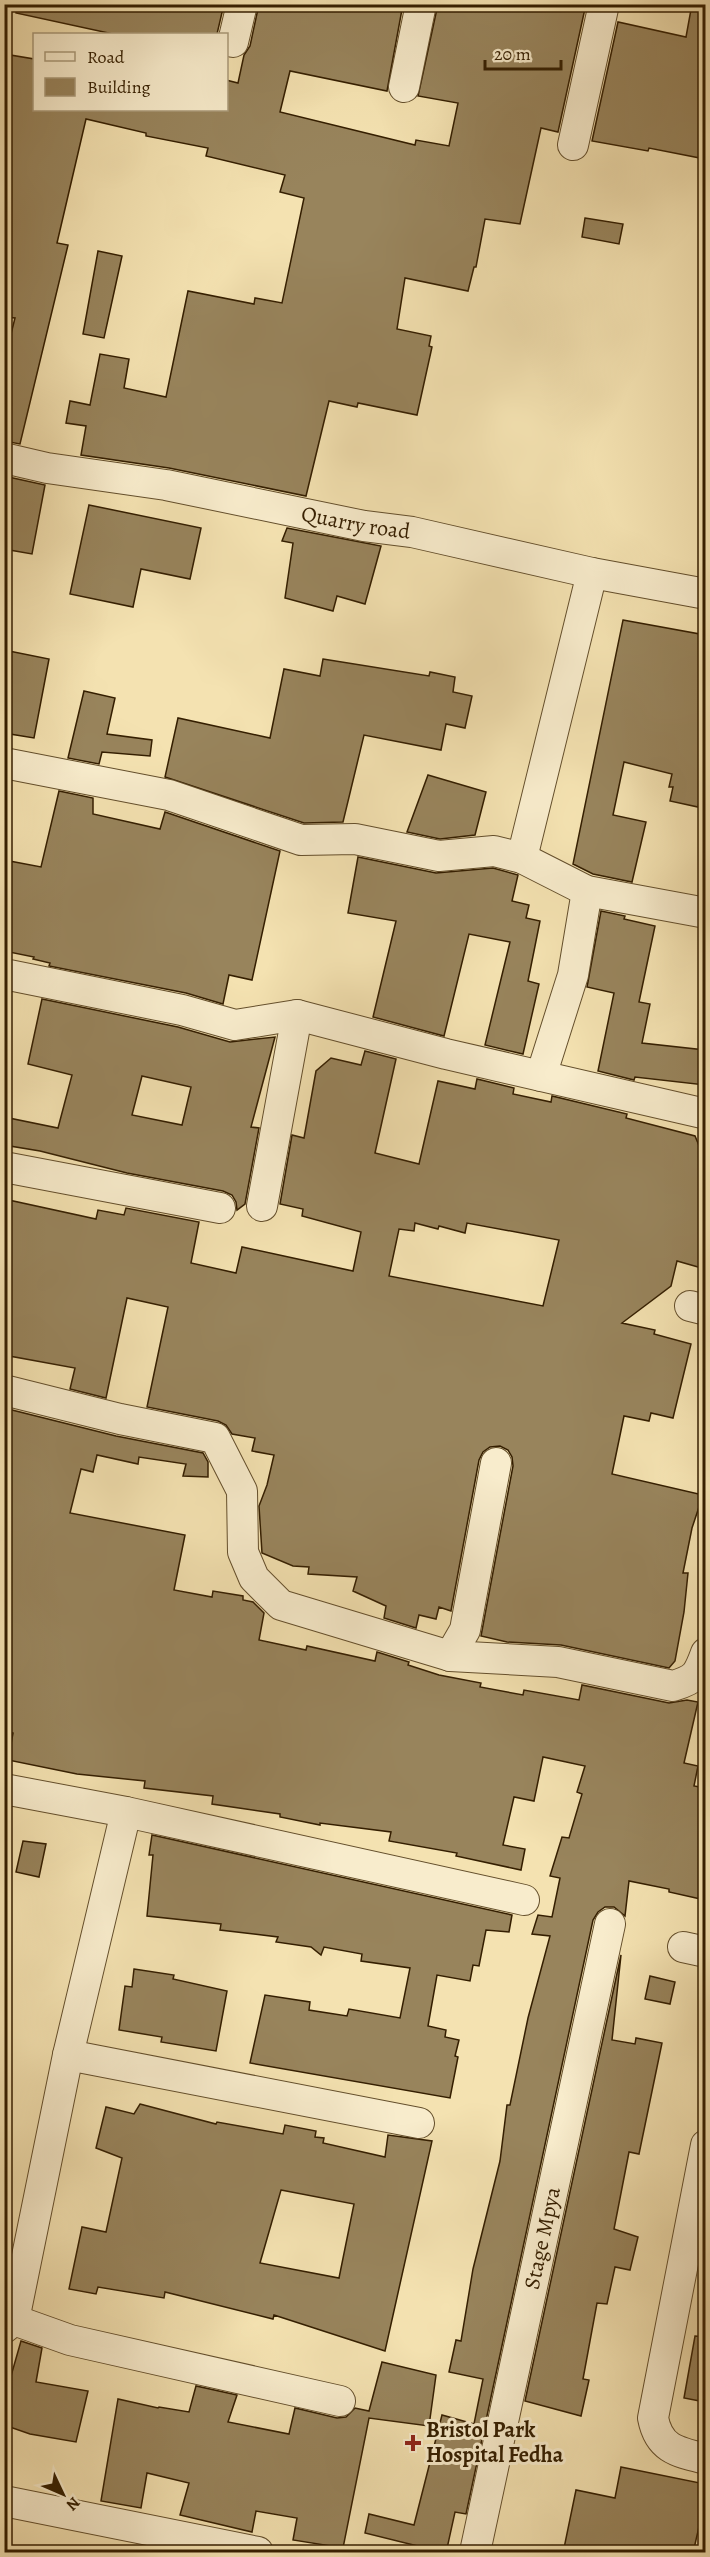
<svg xmlns="http://www.w3.org/2000/svg" width="710" height="2557" viewBox="0 0 710 2557" font-family="Alegreya,serif">
<style>
.building{fill:#98845c;stroke:#341e00;stroke-width:1.5;fill-rule:evenodd}
.lines{fill:none;stroke-linecap:round;stroke-linejoin:round}
.street-casing{stroke:#644f2c;stroke-width:32}
.street{stroke:#f8eccc;stroke-width:30}
.poi-dot{fill:#8f2418;stroke:#f8eccc;stroke-width:2}
.labels{text-anchor:middle;dominant-baseline:central;stroke-width:6;stroke-linejoin:round;paint-order:stroke}
.street-label{font-size:22px;fill:#341e00;stroke:#f8eccc}
.poi-label{font-size:22px;font-weight:bold;fill:#341e00;stroke:#f8eccc;text-anchor:start}
</style>
<rect width="100%" height="100%" fill="#f4e2b1"/>
<filter id="stains"><feTurbulence type="fractalNoise" baseFrequency=".00333" numOctaves="4"/><feColorMatrix values="0 0 0 0 .2 0 0 0 0 .09 0 0 0 0 .02 0 0 0 .5 -.17"/></filter>
<radialGradient id="worn" r=".72"><stop offset=".6" stop-color="#630" stop-opacity="0"/><stop offset="1" stop-color="#630" stop-opacity=".3"/></radialGradient>
<path class="building" d="M17 4H224L217 34H113L16 13Z
M259 4H403L387 91 290 71 280 112 415 145 416 140 449 146 458 103 418 96 438 4H586L558 132 541 128 520 224 485 219 476 267H474L468 291 405 278 397 329 431 336 429 346 432 347 417 415 358 403 357 407 329 401 306 496 169 468 81 455 86 426 66 423 70 401 90 405 100 354 129 359 124 388 166 397 188 291 254 304 255 298 282 303 304 198 280 192 285 175 206 156 208 148 146 136V133L86 119 57 243 68 245 20 444 4 441V362L15 318 4 317V54L34 59V110H226V80L238 83 244 55 250 46Z
M692 4H705V159L649 148 648 151 592 141 618 22 686 37Z
M585 218 623 224 619 244 582 237Z
M98 251 122 256 104 338 83 334Z
M4 476 45 485 32 554 4 549Z
M89 505 201 528 190 579 141 569 133 607 70 594Z
M287 528 381 546 365 604 337 596 333 611 285 598 293 543 282 541Z
M623 620 705 635V778L698 807 670 801 673 787H669L672 774 624 762 613 815 646 822 632 882 593 874 573 864Z
M4 650 49 659 34 738 4 733Z
M323 659 429 676 430 672 455 677 453 692 472 696 465 728 446 724 441 750 364 735 343 822 304 823 165 777 178 718 270 738 284 669 320 676Z
M84 691 115 698 107 734 152 740 150 756 102 752 99 764 68 758Z
M428 775 486 792 475 835 440 839 407 832Z
M59 791 93 798V814L160 829 165 812 280 851 252 980 229 975 223 1004 186 993 49 966 50 963 33 959 34 957 4 951V860L41 867Z
M358 857 436 873 493 868 518 875 512 901 529 905 526 918 540 921 528 981 539 984 523 1054 485 1045 510 942 469 934 444 1036 373 1017 396 921 348 913Z
M601 911 625 916 624 919 655 926 639 1002 650 1004 642 1043 705 1050V1085L635 1077 634 1080 598 1071 614 993 587 987Z
M42 999 178 1027 230 1042 275 1037 251 1127 259 1128 245 1204 237 1210 236 1202 232 1195 223 1191 127 1173 40 1151 4 1145V1117L58 1128 72 1075 28 1064ZM142 1076 191 1087 182 1125 132 1115Z
M365 1051 396 1059 375 1153 419 1164 438 1081 475 1089 477 1079 514 1088 513 1094 551 1102 552 1096 627 1114 626 1118 695 1136 705 1160V1269L677 1261 671 1286 622 1323 655 1330 654 1334 691 1344 673 1418 651 1413 649 1421 624 1416 612 1474 703 1495 692 1528 683 1573H688L684 1612 675 1661 669 1668 561 1645 507 1642 481 1636 513 1466 512 1457 508 1450 500 1446 490 1447 483 1452 479 1460 451 1611 439 1607 436 1619 419 1615 416 1628 384 1618 386 1606 353 1591 357 1577 308 1574 309 1567 293 1566 262 1553 259 1506 267 1485 274 1455 252 1451 255 1438 232 1434 226 1425 218 1421 147 1407 168 1307 127 1298 106 1398 70 1389 75 1368 4 1355V1199L96 1219 98 1210 124 1215 126 1208 199 1222 191 1263 236 1273 242 1247 353 1271 361 1232 302 1216 303 1209 280 1204 292 1135 304 1138 316 1071 331 1058 361 1065ZM415 1223 438 1229 439 1226 465 1233 467 1223 559 1240 543 1306 389 1276 399 1229 414 1231Z
M4 1408 116 1436 203 1453 208 1462V1477L183 1476 186 1464 139 1457 138 1464 97 1455 93 1472 81 1469 70 1513 185 1535 174 1590 212 1597 213 1591 243 1596V1600L253 1602 264 1613 259 1640 306 1650 307 1646 375 1661 377 1652 409 1662 408 1665 439 1675 481 1683 480 1687 523 1695 524 1690 579 1700 582 1685 669 1703 687 1700 698 1702 684 1763 698 1766 694 1786 705 1788V1900L669 1892V1889L629 1881 625 1916 614 1907H605L598 1912 593 1920 466 2514 455 2512 446 2553 365 2533 369 2514 414 2525 442 2415 474 2424 483 2379 449 2372 456 2340 461 2341 473 2269 500 2161 507 2105H510L528 2018 550 1936 532 1934 538 1915 552 1917 560 1878 550 1876 562 1837 569 1838 582 1794 577 1792 585 1766 543 1757 534 1801 514 1797 503 1845 525 1849 521 1870 456 1856 457 1853 389 1841 391 1832 320 1823V1825L280 1817V1814L212 1804 213 1796 144 1788 145 1781 77 1774 8 1760 13 1733 4 1731Z
M152 1835 512 1915 509 1932 486 1930 479 1966 473 1965 470 1981 437 1975 428 2026 446 2030 445 2037 459 2040 455 2056 458 2057 450 2098 250 2063 265 1995 310 2002 309 2010 347 2016 349 2009 400 2018 410 1968 361 1961 362 1954 324 1947 321 1955 311 1947 276 1942 278 1937 220 1930 221 1924 147 1916 153 1855H149Z
M23 1841 46 1844 39 1877 16 1872Z
M621 1955 612 2040 635 2044 636 2038 662 2043 639 2154 629 2152 614 2229 638 2237 630 2270 615 2267 607 2304 597 2303 583 2379 589 2380 581 2416 525 2401Z
M134 1969 174 1975 173 1979 227 1991 216 2051 161 2042 162 2037 119 2030 125 1986 132 1987Z
M650 1976 675 1982 670 2004 645 1999Z
M140 2104 216 2124 217 2122 283 2134 285 2125 316 2131 315 2137 324 2138 323 2143 385 2157 388 2135 432 2141 385 2351 274 2315 273 2319 165 2292 164 2298 98 2287 96 2294 69 2289 82 2227 106 2232 122 2158 96 2148 106 2107 134 2114ZM281 2190 354 2204 339 2278 260 2263Z
M695 2336 705 2337V2402L684 2398Z
M21 2341 42 2348 36 2382 88 2391 76 2442 30 2434 4 2425V2374L11 2376Z
M382 2362 436 2375 429 2426 369 2418 343 2548 293 2540 297 2518 256 2511 252 2532 180 2515 189 2483 147 2473 141 2508 101 2501 118 2399 158 2408 159 2407 189 2412 196 2386 237 2395 228 2422 289 2434 295 2408 337 2418 346 2417 355 2408 369 2411Z
M621 2467 705 2484V2519L701 2518 693 2553H563L576 2490 615 2498Z"/>
<g class="lines">
<g class="street-casing">
<g id="street">
<path d="M233 42 242 4"/>
<path d="M404 87 421 4"/>
<path d="M573 145 604 4"/>
<path id="s1" d="M4 458 47 468 166 485 364 526 412 532 592 573 706 594"/>
<path d="M4 763 169 795 301 840 355 839 439 856 494 851 522 858 587 891 706 913"/>
<path d="M522 858 592 573"/>
<path d="M4 974 182 1010 235 1025 297 1015 446 1054 706 1114"/>
<path d="M541 1076 573 975 587 891"/>
<path d="M4 1167 220 1208"/>
<path d="M262 1206 297 1015"/>
<path d="M690 1306 706 1310"/>
<path d="M4 1390 120 1419 215 1438 242 1491 243 1552 254 1578 281 1605 450 1656 558 1662 673 1686C696 1679 698 1675 706 1653"/>
<path d="M450 1656 465 1630 496 1463"/>
<path d="M4 1789 126 1812 524 1900"/>
<path d="M683 1947 706 1952"/>
<path d="M68 2055 419 2123"/>
<path d="M706 2145 653 2418C659 2449 677 2452 706 2459"/>
<path d="M14 2320 70 2340 340 2401"/>
<path d="M4 2328 14 2320 68 2055 126 1812"/>
<path d="M4 2501 258 2552"/>
<path id="s2" d="M475 2552 610 1924"/>
</g>
</g>
<use href="#street" class="street"/>
</g>
<path class="poi-dot" d="M410 2434h6v6h6v6h-6v6h-6v-6h-6v-6h6z"/>
<g class="labels">
<g class="street-label">
<text stroke="none"><textPath href="#s1" startOffset="358">Quarry road</textPath></text>
<text stroke="none"><textPath href="#s2" startOffset="321">Stage Mpya</textPath></text>
</g>
<g class="poi-label">
<text x="426" y="2430">Bristol Park<tspan x="426" dy="25">Hospital Fedha</tspan></text>
</g>
</g>
<rect width="710" height="2557" fill="none" stroke="#f4e2b1" stroke-width="24"/>
<rect x="6" y="6" width="698" height="2545" fill="none" stroke="#341e00" stroke-width="3"/>
<rect x="12" y="12" width="686" height="2533" fill="none" stroke="#341e00" stroke-width="1.5"/>
<rect x="33" y="33" width="195" height="78" fill="#f8eccc" stroke="#aa9a7a" stroke-width="1.5"/>
<rect x="45" y="52" width="30" height="9" fill="#f8eccc" stroke="#aa9a7a" stroke-width="1.5"/>
<text x="87" y="63" font-size="18" fill="#341e00">Road</text>
<rect x="45" y="78" width="30" height="18" fill="#98845c" stroke="#aa9a7a" stroke-width="1.5"/>
<text x="87" y="93" font-size="18" fill="#341e00">Building</text>
<g transform="translate(63 2494) rotate(134)" stroke="#f8eccc" stroke-width="4.5" paint-order="stroke">
<path d="M0-4.5L10 22L0 15L-10 22Z" fill="#341e00"/>
<text y="-9" font-size="16" font-weight="bold" text-anchor="middle" fill="#341e00">N</text>
</g>
<path d="M485 60v9h76v-9" fill="none" stroke="#341e00" stroke-width="3"/>
<text x="494" y="60" font-size="18" fill="#341e00" stroke="#f8eccc" stroke-width="4.5" paint-order="stroke">20 m</text>
<rect width="100%" height="100%" filter="url(#stains)"/>
<rect width="100%" height="100%" fill="url(#worn)"/>
</svg>
